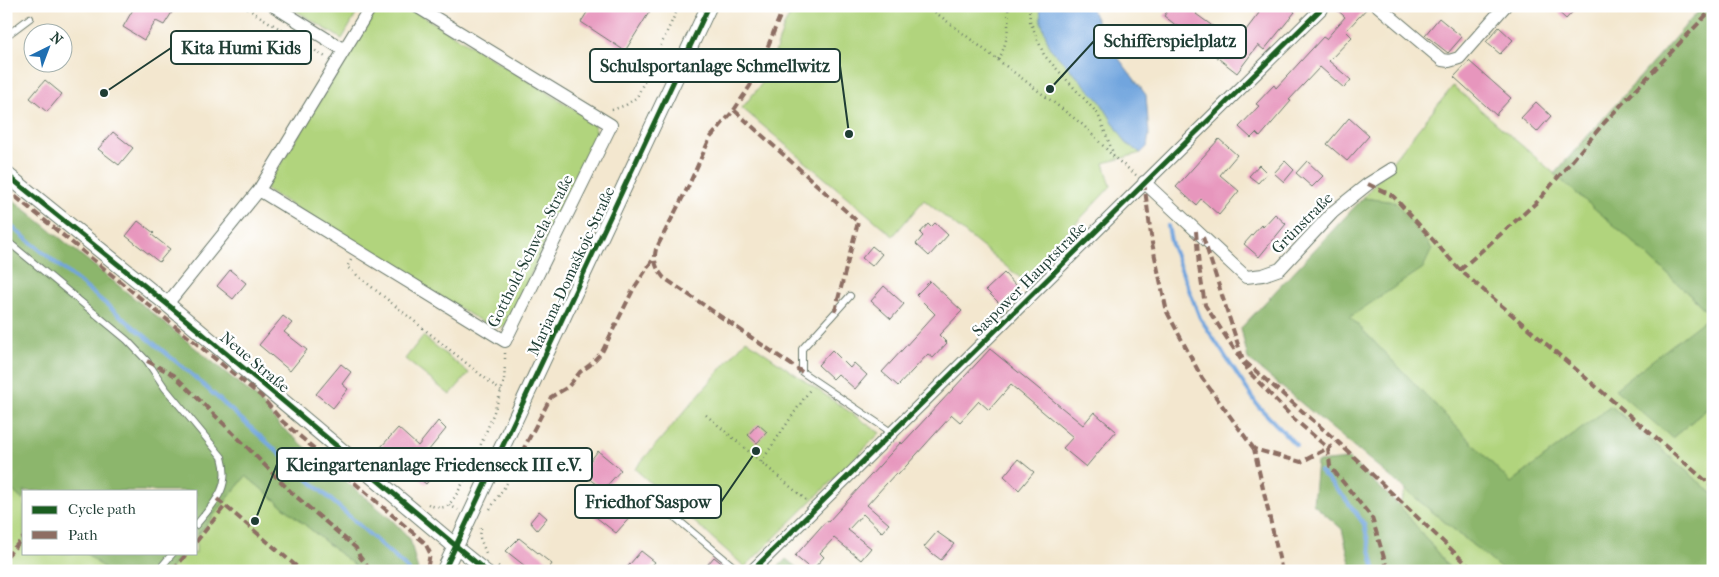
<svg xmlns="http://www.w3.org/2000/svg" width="1719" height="577" viewBox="0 0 1719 577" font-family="'IM FELL French Canon',serif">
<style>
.green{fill:#b1d47d;stroke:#688858}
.forest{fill:#8cb66c;stroke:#567a50}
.water{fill:#71a5de;stroke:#487189}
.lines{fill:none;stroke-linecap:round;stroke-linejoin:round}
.stream{stroke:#71a5de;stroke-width:4}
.building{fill:#e796bd}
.service-casing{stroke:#69786a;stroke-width:8}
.minor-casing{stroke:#69786a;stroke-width:14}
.tertiary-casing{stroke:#69786a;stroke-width:17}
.path{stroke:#69786a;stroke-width:2.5;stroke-dasharray:1 4;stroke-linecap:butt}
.service{stroke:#fff;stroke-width:6}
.minor{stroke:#fff;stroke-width:12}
.tertiary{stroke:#fff;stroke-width:15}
.quiet{stroke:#8d6e63;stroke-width:4;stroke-dasharray:8 4;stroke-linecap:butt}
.cycleway-casing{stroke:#fff;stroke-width:8}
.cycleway{stroke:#1b5e20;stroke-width:5}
.labels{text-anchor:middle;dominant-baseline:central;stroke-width:4.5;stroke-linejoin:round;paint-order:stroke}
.street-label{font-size:16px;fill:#1f3d34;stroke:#fff}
.leader{fill:none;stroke:#1f3d34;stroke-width:2}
.callout-dot{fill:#1f3d34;stroke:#fff;stroke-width:2}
.callout{fill:#fff;stroke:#1f3d34;stroke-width:2}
.callout-label{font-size:18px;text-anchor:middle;font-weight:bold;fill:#1f3d34}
</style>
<rect width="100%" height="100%" fill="#fff"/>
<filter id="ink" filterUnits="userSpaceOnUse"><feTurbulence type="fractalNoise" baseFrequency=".02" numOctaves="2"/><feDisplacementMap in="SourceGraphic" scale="10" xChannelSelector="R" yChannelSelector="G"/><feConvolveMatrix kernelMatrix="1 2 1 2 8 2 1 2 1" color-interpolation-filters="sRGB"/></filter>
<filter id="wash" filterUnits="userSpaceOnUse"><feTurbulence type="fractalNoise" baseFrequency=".0096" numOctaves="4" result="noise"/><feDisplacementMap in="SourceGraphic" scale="20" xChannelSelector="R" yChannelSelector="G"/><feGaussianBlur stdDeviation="1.12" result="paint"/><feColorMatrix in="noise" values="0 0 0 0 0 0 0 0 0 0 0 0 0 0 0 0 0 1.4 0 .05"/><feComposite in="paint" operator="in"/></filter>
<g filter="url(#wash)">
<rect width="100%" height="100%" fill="#f3e7cf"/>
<path class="green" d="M288 6H361L342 39Z
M379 6H406L592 120 597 134 508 323 502 327 492 328 265 189Z
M795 6H1040L1041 21 1050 48 1100 101 1126 143 1141 153 1104 163 1111 186 1023 280 924 200 893 236 742 108 767 77 784 26Z
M1453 86 1629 238 1711 315 1672 438 1713 404V494L1611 406 1511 483 1349 316 1423 268 1395 202 1363 198Z
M423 336 469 373 450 395 405 359Z
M746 340 880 433 745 567 635 469Z
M246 476 361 571H169L183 553H196V537Z
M6 485 24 501V553H86L107 571H6Z
M1406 490 1504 571H1452L1399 505Z"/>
<path class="forest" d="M1703 6H1713V404L1672 438 1615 389 1711 315 1629 238 1554 174Z
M6 194 258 399 279 425 392 520 410 539 418 571H361L246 476 196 537V491H24V501L6 485Z
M1363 198 1395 202 1432 249 1423 268 1350 317 1511 483 1611 406 1713 494V571H1504L1248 359 1241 328Z
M1349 459 1399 505 1452 571H1352L1342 529 1313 504 1317 462Z
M86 553H183L169 571H107Z
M786 559 801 571H774Z"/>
<path class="water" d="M1040 6H1090L1106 41 1146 95 1149 134 1147 147 1141 153 1126 143 1100 101 1050 48 1041 21Z"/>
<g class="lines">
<path class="stream" d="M6 222 190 373 409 570
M1168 226 1172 246 1200 318 1258 406 1296 445
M1320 471 1344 497 1364 524 1375 571"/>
</g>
<g id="blocks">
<path class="building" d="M135 6H176L164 25 156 21 144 40 123 27Z
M591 6H653L625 51 581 22Z
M1171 6H1202L1196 14 1236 43 1259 13 1250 6H1288L1295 12 1264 50 1258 45 1237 73 1164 16Z
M1333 6H1369L1346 31 1352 37 1329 61 1351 80 1344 88 1320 67 1289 100 1291 101 1260 137 1256 133 1251 138 1239 127 1259 106 1256 104 1274 85 1276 88 1323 37 1326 39 1345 17Z
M1552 6H1578L1566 19Z
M1439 18 1462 37 1448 53 1425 35Z
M1499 27 1513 40 1500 54 1486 42Z
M1469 61 1511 98 1497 113V116L1454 77Z
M45 80 62 94 47 112 30 98Z
M1536 102 1551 116 1537 132 1521 118Z
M1349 118 1369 136 1347 161 1327 144Z
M113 132 133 148 119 165 98 149Z
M1219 139 1237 155 1220 175 1239 191 1219 215 1201 199 1196 205 1176 187Z
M1285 161 1294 170 1284 182 1274 173Z
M1307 161 1323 176 1312 187 1296 173Z
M1259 165 1267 173 1258 183 1249 176Z
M1275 214 1286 224 1259 257 1244 244 1261 225 1263 227Z
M138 221 154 233 152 235 170 249 159 262 126 236Z
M935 223 948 235 929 256 916 244 923 236 920 233 928 224 931 227Z
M872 246 882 254 872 266 862 258Z
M230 270 246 283 233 299 217 286Z
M1004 273 1018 288 1001 305 986 290Z
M930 281 962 311 939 335 947 343 933 358 928 354 898 386 882 372 935 314 916 295Z
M884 286 904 304 891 319 871 301Z
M283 316 292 323 284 332 307 350 290 371 259 345Z
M990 349 1083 425 1094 412 1116 431 1086 467 1063 448 1073 437 1011 385 989 410 979 401 960 422 952 415 898 475 896 473 867 505 889 524 882 532 863 514 848 530 871 548 861 560 834 538 820 553 824 557 812 570 795 556 826 521 828 522 901 442 902 444Z
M832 350 850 368 854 363 867 375 855 389 838 374 833 379 818 365Z
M341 364 351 372 342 384 348 389 333 408 316 394Z
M438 421 446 429 424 456 439 468 426 484 381 447 398 428 418 446Z
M758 424 767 432 757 443 748 435Z
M598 451 621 470 603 490 581 472Z
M1018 459 1034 472 1019 490 1004 476Z
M610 495 633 514 616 533 592 514Z
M539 511 547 518 537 530 530 522Z
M937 532 954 544 941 560 924 547Z
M519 538 552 564 547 571H520L525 566 506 551Z
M641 551 655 562 648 571H624Z
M714 557 731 571H702Z"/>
</g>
</g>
<g filter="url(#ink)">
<use href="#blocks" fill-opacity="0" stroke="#69786a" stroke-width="1"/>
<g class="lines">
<g class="service-casing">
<path id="service" d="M6 36 30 18
M6 240 127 340 147 361 165 388 222 457C231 488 215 502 196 525
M850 296 802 349V372L891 432
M633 495 653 499 739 571
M162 566 173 553"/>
</g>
<g class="minor-casing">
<path id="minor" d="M274 6 344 50
M1378 6 1442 60 1449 61 1459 58 1505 6
M1144 182 1246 277 1263 275 1280 269 1333 212 1368 184 1392 169
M259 190 505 341 611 125 416 6
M167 304 259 190 371 6
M455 546 486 571
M752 571 1324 6"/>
</g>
<g class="tertiary-casing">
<path id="tertiary" d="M6 174 167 304 455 546
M444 571 709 6"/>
</g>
<path class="path" d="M243 6 327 58
M927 6 998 60C1008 43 1009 26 1008 6
M1029 6 1030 21 1044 55 1098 114 1115 158 1136 175
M998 60 1083 125 1114 157
M612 110 626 105 637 97 679 6
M351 260 347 267 501 391
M706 415 806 500
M761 462 811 388
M428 504C434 507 441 509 447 506 461 498 502 398 504 379 505 371 505 361 505 352
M449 505 458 510
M490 509 509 480 516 463
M481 528 480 538 486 553
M498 566 504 571"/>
<use href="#service" class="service"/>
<use href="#minor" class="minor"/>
<use href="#tertiary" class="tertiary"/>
<path class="quiet" d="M784 6 764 56 750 86 734 110 710 138 688 187 656 249C653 262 656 268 664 278L802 372
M734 110 858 222 835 311
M1144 182 1152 243 1167 312 1202 378 1254 449
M1368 184 1393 196 1460 270 1713 487
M6 189 261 396 282 421 425 543 430 553 427 571
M1196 231 1199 267 1205 305 1250 373 1293 418 1328 448 1330 466 1372 518 1388 571
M1203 237 1243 360 1338 442 1474 571
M1460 270 1537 202 1604 123 1713 8
M147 361 174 375 243 443 292 493 356 548 360 557 371 571
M516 463 551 397 568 387 580 372 590 365 602 352 634 288 654 258
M217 499 302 571
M196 542 224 507
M6 557 24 537
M162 566 167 571
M6 567 11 571
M173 571 187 553
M1282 571 1254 449 1301 462 1332 446"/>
<g class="cycleway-casing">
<path id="cycleway" d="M6 174 167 304 486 571
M444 571 709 6
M752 571 1324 6"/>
</g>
<use href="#cycleway" class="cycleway"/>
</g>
</g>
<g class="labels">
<g class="street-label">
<text transform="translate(1302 223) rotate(-45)">Grünstraße</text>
<text transform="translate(530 251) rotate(-63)">Gotthold-Schwela-Straße</text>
<text transform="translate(571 271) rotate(-65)">Marjana-Domaškojc-Straße</text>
<text transform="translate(1029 279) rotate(-45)">Saspower Hauptstraße</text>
<text transform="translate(255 362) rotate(40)">Neue Straße</text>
</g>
</g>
<path class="leader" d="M1050 89L1094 41M104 93L171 48M849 134L840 66M255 521L277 464M756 451L721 502"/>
<g class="callout-dot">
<circle cx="1050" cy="89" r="5"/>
<circle cx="104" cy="93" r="5"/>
<circle cx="849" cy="134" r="5"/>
<circle cx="255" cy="521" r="5"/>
<circle cx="756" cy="451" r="5"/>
</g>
<g class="callout">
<rect x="1094" y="25" width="152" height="33" rx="5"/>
<rect x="171" y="31" width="140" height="33" rx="5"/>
<rect x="590" y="49" width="250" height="33" rx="5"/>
<rect x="277" y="448" width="315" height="33" rx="5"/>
<rect x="575" y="485" width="146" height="33" rx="5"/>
</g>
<g class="callout-label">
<text x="1170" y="47">Schifferspielplatz</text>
<text x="241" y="54">Kita Humi Kids</text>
<text x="715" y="72">Schulsportanlage Schmellwitz</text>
<text x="434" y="471">Kleingartenanlage Friedenseck III e.V.</text>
<text x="648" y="508">Friedhof Saspow</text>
</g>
<rect width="1719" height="577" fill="none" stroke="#fff" stroke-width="25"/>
<rect x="22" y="490" width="175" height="65" fill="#ffffff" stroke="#a5b1ae"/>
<rect x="32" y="506" width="25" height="8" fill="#1b5e20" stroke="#a5b1ae"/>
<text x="68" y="514" font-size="15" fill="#1f3d34">Cycle path</text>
<rect x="32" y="531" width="25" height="8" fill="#8d6e63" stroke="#a5b1ae"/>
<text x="68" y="540" font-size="15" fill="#1f3d34">Path</text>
<g transform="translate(48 48) rotate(42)"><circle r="24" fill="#ffffff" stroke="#a5b1ae"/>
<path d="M0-4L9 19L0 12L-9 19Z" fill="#1f6fb2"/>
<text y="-8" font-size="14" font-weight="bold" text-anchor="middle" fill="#1f3d34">N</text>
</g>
</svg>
